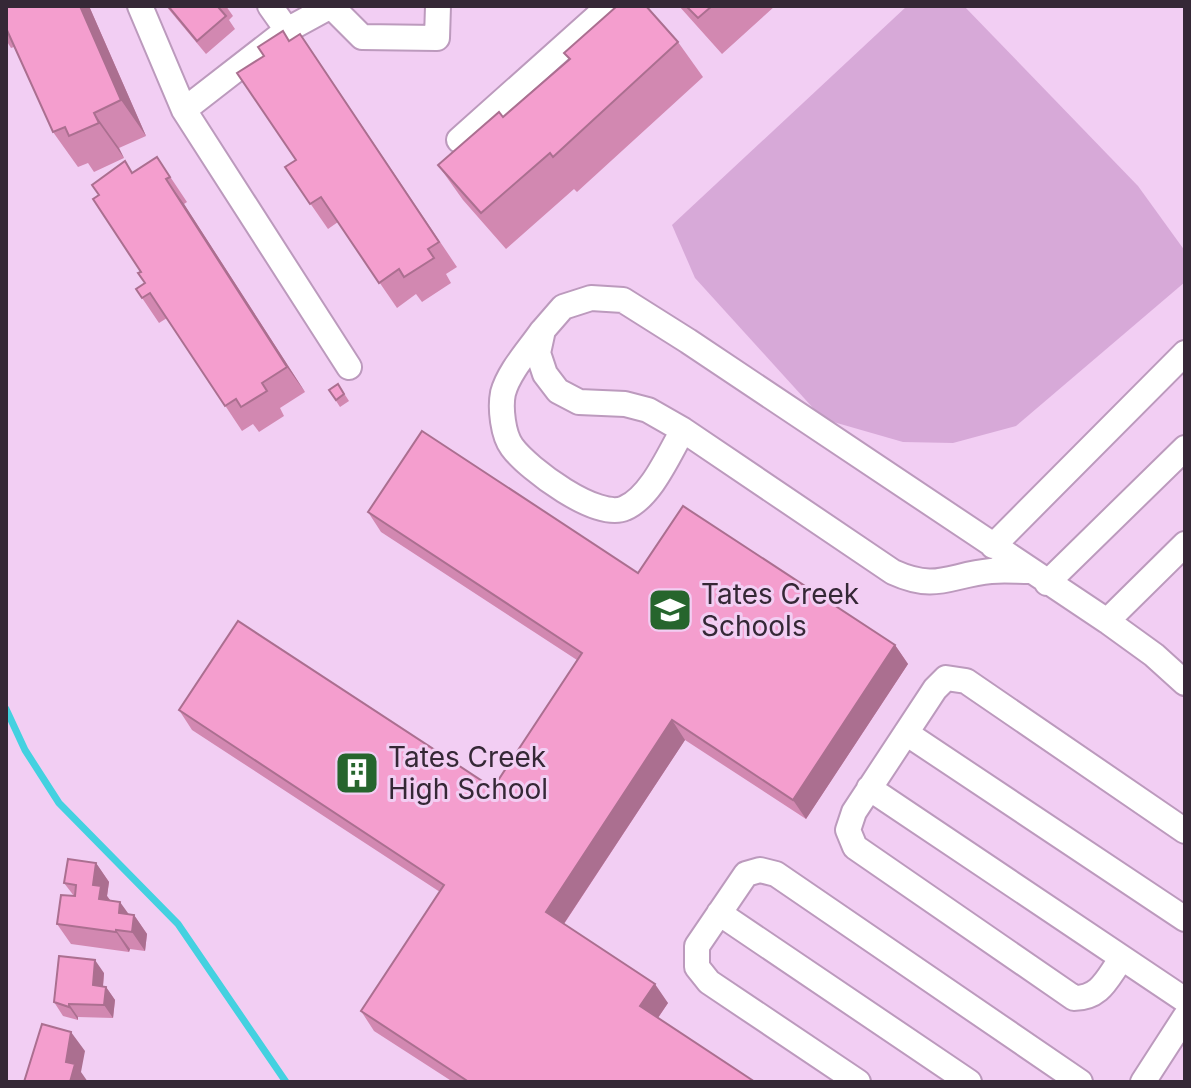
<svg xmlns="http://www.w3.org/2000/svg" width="1191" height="1088" viewBox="0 0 1191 1088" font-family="Inter,sans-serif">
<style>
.garden{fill:#d7a9d8}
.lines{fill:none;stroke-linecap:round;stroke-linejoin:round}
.stream{stroke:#44d1e0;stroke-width:7}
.minor-casing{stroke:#bc9abd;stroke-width:28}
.minor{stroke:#fff;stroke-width:24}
.wall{fill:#d288b1}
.shaded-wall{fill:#ab6f90}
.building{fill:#f49ece;stroke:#ab6f90;stroke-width:2}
.labels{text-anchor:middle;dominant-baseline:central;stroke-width:6;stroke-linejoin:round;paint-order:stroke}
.poi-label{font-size:28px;fill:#352836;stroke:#f2cef3;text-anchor:start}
</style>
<rect width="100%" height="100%" fill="#f2cef3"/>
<path class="garden" d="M907 6H964L1138 186 1185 251V282L1016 426 953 443 903 442 823 419 695 278 672 225Z"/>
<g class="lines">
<path class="stream" d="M6 709 25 750 59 803 178 924 286 1082"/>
<g class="minor-casing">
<path id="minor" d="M140 6 184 110 349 367
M270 6 287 30
M331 6 362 37 437 38 438 6
M184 110 287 30 331 6
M459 140 609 6
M542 331C529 350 509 371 503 393 500 408 503 435 512 447 528 469 598 521 625 508 651 497 669 454 683 430
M993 546 1185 353
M1030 571C1017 571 1004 570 991 571 949 575 937 592 893 572L683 430 648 410 625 404 579 402 558 391 545 374 538 353 543 330 563 307 591 298 623 300 688 341 1107 621 1154 655 1185 683
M1047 583 1185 448
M1107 621 1185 544
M906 733 1185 919
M869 788 1185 1000
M719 913 969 1082
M1122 958C1107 978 1101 998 1074 998L855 847 848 830 854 812 935 689 946 678 966 681 1185 831
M858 1082 709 982 697 967V946L746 874 760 870 776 874 1080 1082
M1143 1082 1185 1017"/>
</g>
<use href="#minor" class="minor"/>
</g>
<path class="wall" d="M6 6H89L146 136 119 148 124 158 94 172 88 163 78 167 53 132 14 47 11 48 6 40Z
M166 6H226L233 16 229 20 235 29 206 54Z
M679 6H775L722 54Z
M290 41 317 59 457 267 446 274 451 283 422 302 416 294 397 308 338 222 328 229 285 167 296 160Z
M678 42 703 77 577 192 574 189 506 249 463 200 438 165 503 117 569 59 564 53Z
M157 157 187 202 184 204 305 392 280 408 284 416 259 432 253 424 242 431 167 318 159 323 136 289 145 283 141 272 99 195Z
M338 384 349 401 340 407 329 390Z
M368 512 638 573 895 645 908 664 806 819 685 740 564 924 668 1003 658 1018 755 1082H453L374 1031 361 1011 440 892 192 730 179 710 493 788 577 660 381 532Z
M96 863 109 882 107 896 111 901 129 915H134L147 934 145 951 130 949 129 952 71 944 57 924 74 896 64 883Z
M104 973 103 986 106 987 115 1000 113 1018 78 1017V1020L63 1016 54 1002Z"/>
<path class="shaded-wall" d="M80 6H89L146 136 121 100Z
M94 113 119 148 124 158 99 123Z
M166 179 184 204 305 392 287 367Z
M895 645 908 664 806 819 793 800Z
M672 720 685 740 559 931 546 912Z
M96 863 109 882 107 896 114 906 99 899 93 885Z
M120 902 133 920 134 915 147 934 145 951 119 913Z
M116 930 130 949 129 952 116 932Z
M95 960 104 973 102 998 93 985Z
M655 984 668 1003 653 1025 640 1006Z
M106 987 115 1000 113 1018 104 1005Z
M69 1004 78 1017V1020L69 1007Z
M71 1032 85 1051 81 1072 88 1082H70L66 1062Z"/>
<path class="building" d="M6 6H80L121 100 94 113 99 123 69 136 65 127 53 132 6 28Z
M168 6H221L219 8 226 16 197 41Z
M617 6H646L678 42 553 157 550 153 481 213 438 165 499 112 503 117 570 59 564 53Z
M686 6H712L698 18Z
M283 31 289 41 300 34 439 242 428 249 434 258 404 277 399 269 379 283 321 197 310 204 285 167 296 160 237 73 264 56 258 47Z
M157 157 170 177 166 179 287 367 262 383 267 391 241 407 236 399 225 406 150 293 142 298 136 289 145 283 138 273 141 272 93 199 99 195 92 185 125 161 132 173Z
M338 384 344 394 336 400 329 390Z
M422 431 638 573 683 506 895 645 793 800 672 720 546 912 655 984 640 1006 755 1082H469L361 1011 444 885 179 710 238 621 493 788 582 653 368 512Z
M68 859 96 863 93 885 101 886 99 899 120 902 119 913 134 915 132 932 116 930V932L57 924 61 895 75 896 76 885 64 883Z
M59 956 95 960 93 985 106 987 104 1005 69 1004V1007L54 1002Z
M42 1024 71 1032 66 1062 75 1064 70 1082H24Z"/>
<defs>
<g id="school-square" transform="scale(2.3)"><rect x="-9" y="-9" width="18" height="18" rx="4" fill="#26652d" stroke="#f2cef3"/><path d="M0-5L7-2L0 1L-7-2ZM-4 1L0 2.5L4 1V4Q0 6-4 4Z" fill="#fff"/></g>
<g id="building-square" transform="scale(2.3)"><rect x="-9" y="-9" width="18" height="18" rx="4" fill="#26652d" stroke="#f2cef3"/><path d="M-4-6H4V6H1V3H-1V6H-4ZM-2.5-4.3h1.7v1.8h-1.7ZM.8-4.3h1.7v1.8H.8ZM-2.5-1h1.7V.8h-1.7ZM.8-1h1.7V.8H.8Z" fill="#fff"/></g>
</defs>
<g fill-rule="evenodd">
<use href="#school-square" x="670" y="610"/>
<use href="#building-square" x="357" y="773"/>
</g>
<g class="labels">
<g class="poi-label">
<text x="701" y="594">Tates Creek<tspan x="701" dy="32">Schools</tspan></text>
<text x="388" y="757">Tates Creek<tspan x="388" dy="32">High School</tspan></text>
</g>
</g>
<rect width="1191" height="1088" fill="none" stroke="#352836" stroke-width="16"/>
</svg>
